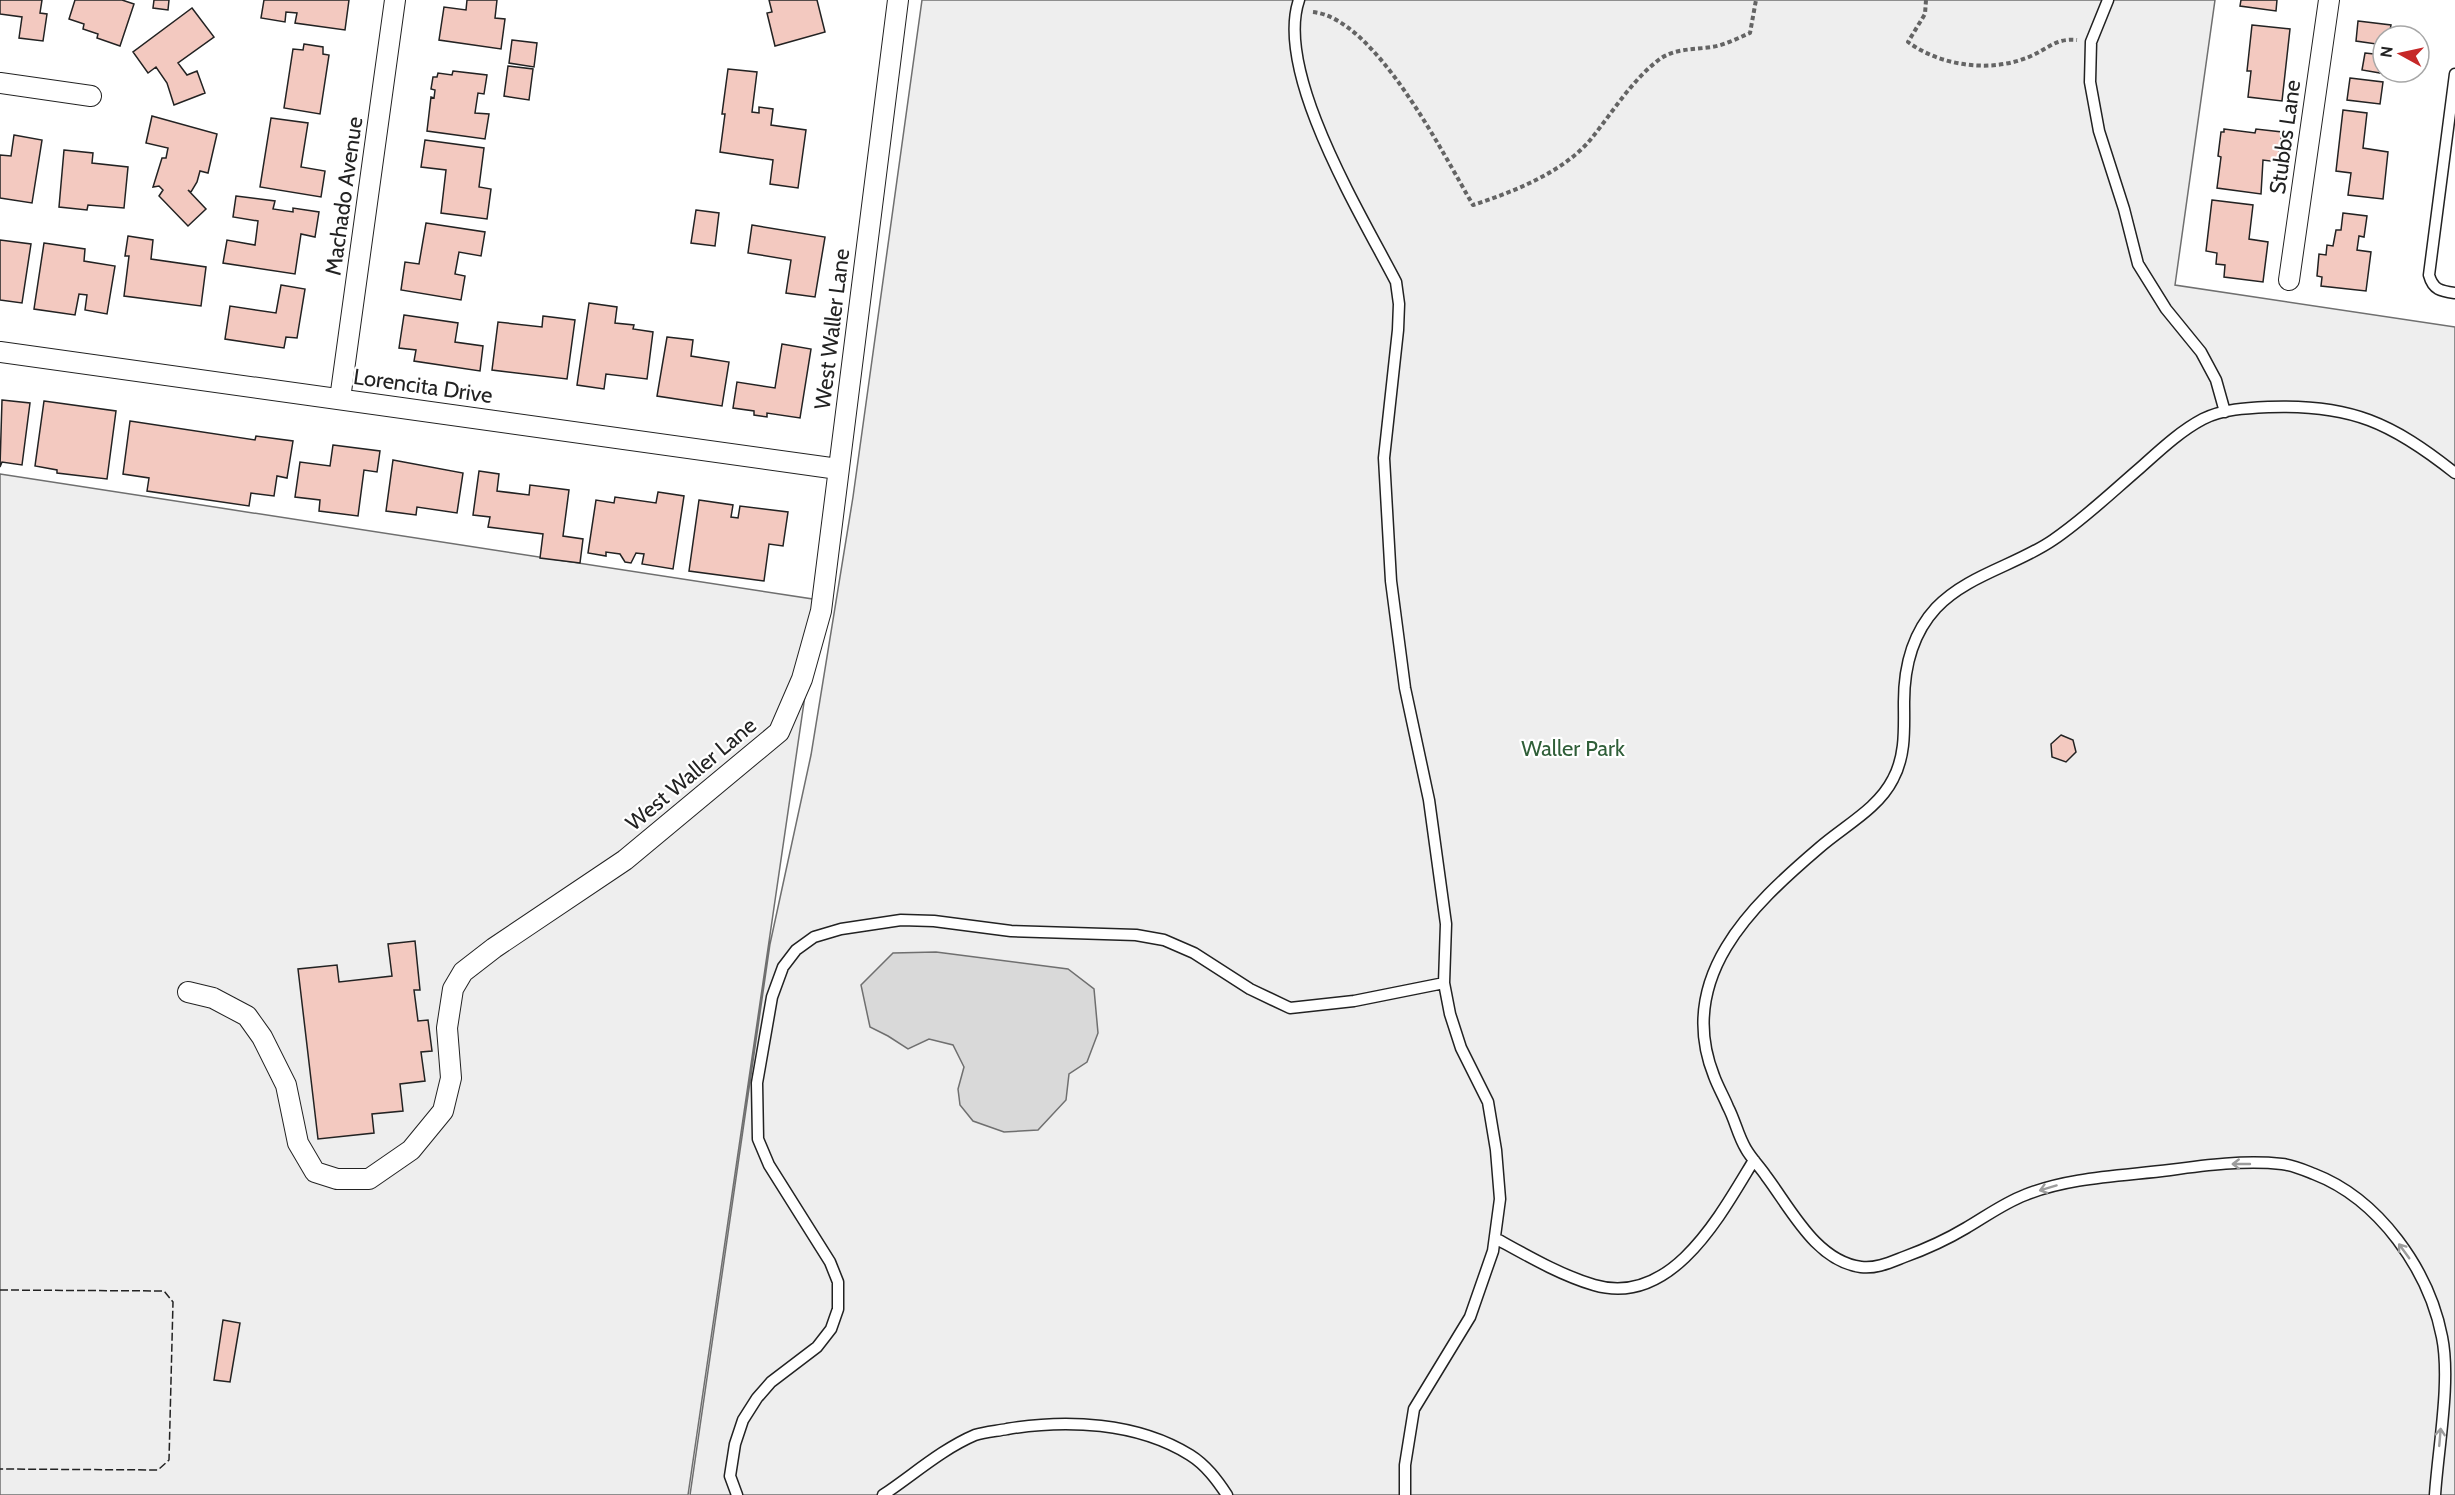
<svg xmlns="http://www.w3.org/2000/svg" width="2455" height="1495" viewBox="0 0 2455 1495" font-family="Cabin,sans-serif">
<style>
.green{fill:#eee;stroke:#6f6f6f;stroke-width:1.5}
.water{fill:#d9d9d9;stroke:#6f6f6f;stroke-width:1.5}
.building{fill:#f3c9c0;stroke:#222;stroke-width:1.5}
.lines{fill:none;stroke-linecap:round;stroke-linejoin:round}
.lane-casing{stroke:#222;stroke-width:13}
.street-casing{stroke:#222;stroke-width:22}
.path{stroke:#646464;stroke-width:4;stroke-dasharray:4.5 3;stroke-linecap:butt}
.lane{stroke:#fff;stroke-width:10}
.street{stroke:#fff;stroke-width:20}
.fence{stroke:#222;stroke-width:1.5;stroke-dasharray:8 3;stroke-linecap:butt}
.oneway{stroke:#9c9c9c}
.labels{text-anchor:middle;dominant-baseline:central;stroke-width:4.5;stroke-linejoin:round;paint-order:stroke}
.street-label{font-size:22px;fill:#222;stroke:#fff}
.park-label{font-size:22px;fill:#2f5e38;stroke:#fff}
</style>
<rect width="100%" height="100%" fill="#fff"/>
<path class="green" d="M922 0H2215L2175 285 2455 327V1495H690L770 944 811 755 853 497Z
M0 474 819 600 688 1495H0Z"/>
<path class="water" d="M936 952 1068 969 1094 989 1098 1033 1087 1062 1069 1074 1066 1100 1038 1130 1004 1132 973 1121 960 1105 958 1089 964 1067 953 1045 929 1039 908 1049 888 1036 870 1027 861 985 893 953Z"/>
<path class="building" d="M0 0H42L40 13 47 14 43 41 19 38 22 17 0 14Z
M75 0H122L134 4 120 46 97 38 98 34 83 29 84 24 69 19Z
M154 0H169L168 10 153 8Z
M264 0H349L345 30 295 23 297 13 286 12 285 22 261 18Z
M467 0H497L495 18 505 19 501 49 439 40 444 7 466 10Z
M769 0H817L825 32 775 46 767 13 772 12Z
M2241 0H2277L2276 11 2240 6Z
M192 8 214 37 178 63 187 75 197 71 205 93 174 105 167 83 156 67 148 73 133 52Z
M2358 21 2391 25 2389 36H2383V45L2356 41Z
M2252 25 2290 29 2282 101 2248 97 2251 71H2247Z
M512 40 537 43 534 67 509 63Z
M304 44 323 47V54L329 55 320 114 284 108 293 49 303 50Z
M2365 53 2383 55V72H2386V74L2362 70Z
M508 66 533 69 529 100 504 96Z
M728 69 757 72 752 112 759 113V107L773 109 771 125 806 130 798 188 770 184 773 160 720 152 725 114H722Z
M453 71 487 75 484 94 478 93 475 113 489 114 485 139 427 131 431 97 434 98 435 90 431 89 433 77H437L438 73 452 75Z
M2350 78 2383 82 2380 104 2347 100Z
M2343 110 2367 113 2363 148 2388 152 2383 199 2348 195 2351 173 2336 171Z
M152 116 217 134 208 173 200 171 197 182 191 192 188 190 206 209 188 226 159 196 163 190 159 186 153 187 162 158H166L168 148 146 143Z
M271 118 308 123 301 167 325 171 321 197 260 187Z
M2224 129 2255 133 2256 129 2282 132 2278 162 2263 160 2261 194 2217 188 2221 157 2218 156 2221 132H2224Z
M14 135 42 140 32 203 0 198V155L11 156Z
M425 140 484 148 479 187 491 189 487 219 441 213 446 170 421 167Z
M64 150 93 153 92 163 128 167 124 208 88 205 87 210 59 207Z
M236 196 275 201 273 209 293 212V208L319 212 315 237 301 234 295 274 223 263 227 240 255 245 258 221 233 217Z
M2212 200 2253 205 2249 239 2268 242 2263 282 2224 277 2225 265 2216 264 2217 253 2206 251Z
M696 210 719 213 715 246 691 243Z
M2343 213 2367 216 2364 237 2359 236 2357 250 2371 252 2366 291 2321 286 2322 277 2317 276 2319 254 2326 255 2327 245 2333 246 2336 230H2341Z
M426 223 485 232 481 256 459 252 455 274 465 276 461 300 401 290 405 262 419 264Z
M752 225 825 237 815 297 786 293 791 260 748 253Z
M128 236 153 240 151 259 206 267 201 306 124 296 129 256H125Z
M0 240 31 244 22 303 0 300Z
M44 243 85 249 84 261 115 266 107 314 85 310 87 295 79 294 75 315 34 309Z
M281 285 305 289 297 338 286 337 284 348 225 339 230 306 276 313Z
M589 303 617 307 615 323 634 325 633 329 653 332 647 379 606 374 604 389 577 385Z
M404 315 458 323 455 342 483 346 480 371 414 361 416 350 399 348Z
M543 316 575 320 567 379 492 370 498 322 542 327Z
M667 337 693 340 691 356 729 362 722 406 657 396Z
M782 344 811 349 800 418 767 413V417L754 415V411L733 408 737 382 775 388Z
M2 400 30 403 22 465 2 462 0 467Z
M44 401 116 411 107 479 57 473V470L35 466Z
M130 421 255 440 256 436 293 441 287 478 277 476 274 496 251 493 249 506 147 491 149 478 123 474Z
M333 445 380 451 377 472 364 470 358 516 319 511 320 500 295 497 300 462 330 466Z
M393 460 463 473 457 513 417 507 416 515 386 511Z
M479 471 499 474 497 491 529 495 530 485 569 490 563 536 583 539 580 563 540 558 543 534 488 527 490 517 473 515Z
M658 492 684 496 673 569 642 564 644 554 636 553 631 563 625 562 620 554 606 552V556L588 553 596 500 614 503 615 497 656 503Z
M699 500 733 505 731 517 738 518 740 506 788 512 783 546 769 544 764 581 689 571Z
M2061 735 2073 740 2076 752 2066 762 2052 757 2051 744Z
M415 941 420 990H414L418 1021 428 1020 432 1051 421 1052 425 1081 400 1084 403 1111 372 1114 374 1133 318 1139 298 969 337 965 339 982 392 976 388 944Z
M223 1320 240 1323 230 1382 214 1380Z"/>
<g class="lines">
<g class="lane-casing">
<path id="lane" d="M1299 0C1274 73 1362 216 1396 282L1399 304 1398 330 1384 458 1391 581 1405 688 1429 800 1446 924 1444 983 1450 1014 1461 1048 1488 1102 1496 1150 1500 1199 1493 1251 1470 1317 1414 1409 1405 1465V1495
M2108 0 2091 42 2090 82 2099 131 2124 209 2138 264 2166 309 2201 352 2216 380 2225 412
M2455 74 2429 275C2433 290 2441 291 2455 293
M1495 1238C1526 1255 1560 1275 1594 1285 1672 1308 1721 1214 1754 1160
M737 1495 730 1476 735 1444 743 1420 757 1398 771 1382 817 1347 831 1329 838 1309V1282L830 1262 769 1165 758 1139 757 1083 772 997 783 967 796 950 814 937 841 929 901 920 934 921 1011 931 1136 935 1164 940 1194 953 1250 989 1290 1008 1354 1001 1444 983
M883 1495C913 1475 942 1449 975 1435 985 1432 997 1431 1007 1429 1066 1419 1137 1422 1190 1455 1206 1465 1217 1480 1227 1495
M2435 1495C2438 1449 2451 1381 2442 1337 2429 1270 2379 1199 2314 1174 2304 1170 2293 1165 2282 1164 2245 1160 2206 1165 2170 1170 2122 1176 2069 1177 2025 1195 2004 1203 1985 1217 1966 1228 1946 1240 1926 1249 1904 1257 1891 1262 1876 1269 1861 1267 1816 1261 1791 1209 1766 1176 1760 1167 1751 1158 1746 1149 1738 1136 1735 1120 1728 1107 1724 1097 1718 1087 1714 1076 1675 978 1751 906 1819 848 1844 826 1878 809 1893 779 1906 755 1904 728 1904 702 1904 667 1912 634 1936 608 1967 575 2017 565 2053 540 2084 519 2112 492 2140 468 2159 451 2180 431 2203 419 2223 409 2247 408 2269 407 2351 404 2392 423 2455 473"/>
</g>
<g class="street-casing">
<path id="street" d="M0 83 91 96
M2289 280 2329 0
M0 352 838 469
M340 399 395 0
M188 992 213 998 247 1016 262 1037 286 1085 298 1143 315 1172 337 1179H369L411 1150 443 1111 451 1078 447 1028 453 989 463 972 494 948 625 860 779 732 802 679 821 611 898 0"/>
</g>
<path class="path" d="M1926 0 1925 14 1908 42C1942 67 1993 73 2031 56 2049 48 2056 38 2077 40
M1313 12C1376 19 1443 154 1473 205 1513 192 1564 172 1591 139 1612 113 1630 83 1656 62 1672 48 1692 50 1712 47 1725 45 1738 38 1750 33L1756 0"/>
<use href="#lane" class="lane"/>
<use href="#street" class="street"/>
<path class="fence" d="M0 1290 164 1291 173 1302 169 1460 158 1470 0 1469"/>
</g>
<defs><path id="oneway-shaft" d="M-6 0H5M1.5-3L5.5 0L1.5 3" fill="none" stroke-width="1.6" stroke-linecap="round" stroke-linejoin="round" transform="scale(1.5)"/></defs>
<g class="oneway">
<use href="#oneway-shaft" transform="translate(2241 1164) rotate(180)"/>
<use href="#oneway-shaft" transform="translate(2048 1188) rotate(163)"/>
<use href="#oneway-shaft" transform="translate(2404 1251) rotate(-126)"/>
<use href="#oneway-shaft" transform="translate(2440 1437) rotate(-85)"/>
</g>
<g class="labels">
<g class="street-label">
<text transform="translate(2285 137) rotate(-82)">Stubbs Lane</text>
<text transform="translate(344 196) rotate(-82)">Machado Avenue</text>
<text transform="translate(832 329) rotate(-83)">West Waller Lane</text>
<text transform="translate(423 386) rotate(8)">Lorencita Drive</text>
<text transform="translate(691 774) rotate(-40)">West Waller Lane</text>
</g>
<g class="park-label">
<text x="1573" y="748">Waller Park</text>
</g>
</g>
<g transform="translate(2401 54) rotate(278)"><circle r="28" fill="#ffffff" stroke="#a7a7a7" stroke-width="1.5"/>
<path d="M0-4.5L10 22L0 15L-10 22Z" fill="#c62828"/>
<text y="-9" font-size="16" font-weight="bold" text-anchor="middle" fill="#222222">N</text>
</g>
</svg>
